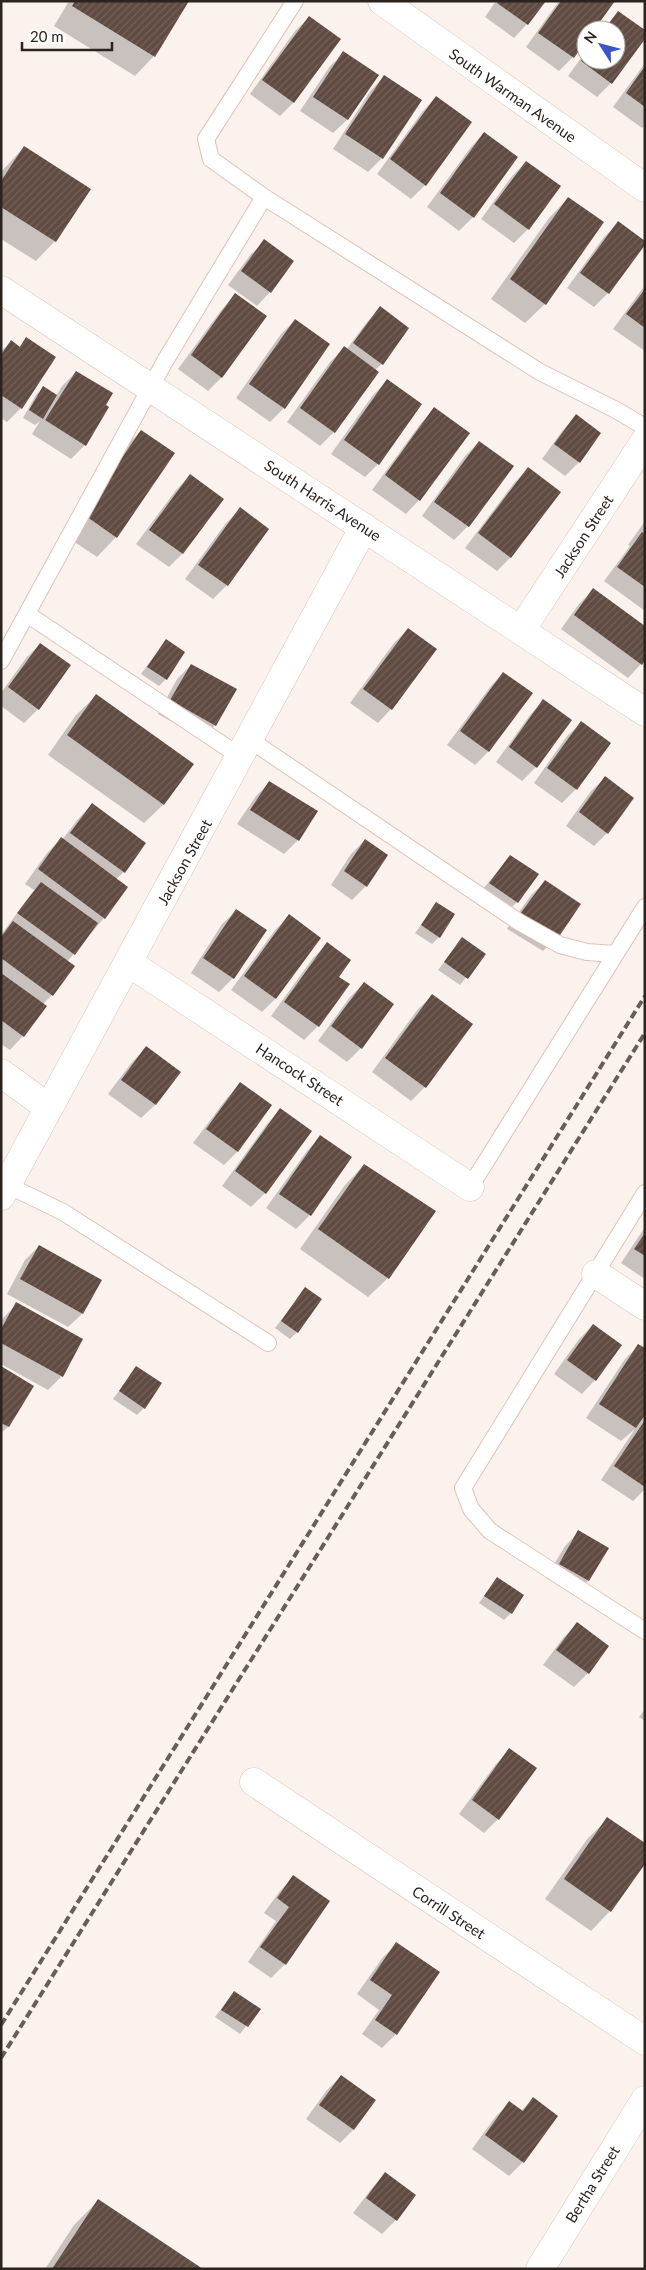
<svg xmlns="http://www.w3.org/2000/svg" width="646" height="2270" viewBox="0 0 646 2270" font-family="Lato,sans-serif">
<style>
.shadow{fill:#0003}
.building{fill:url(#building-hatch)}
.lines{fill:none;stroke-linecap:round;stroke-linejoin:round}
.service-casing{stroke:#dbc4b8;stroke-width:18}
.minor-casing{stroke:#dbc4b8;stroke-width:29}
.secondary-casing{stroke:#dbc4b8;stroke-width:29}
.service{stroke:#fff;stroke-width:16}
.minor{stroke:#fff;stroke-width:28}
.secondary{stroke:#fff;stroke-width:28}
.rail{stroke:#675e59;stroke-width:4;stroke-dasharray:8 4;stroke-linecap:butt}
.labels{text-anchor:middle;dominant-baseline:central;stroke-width:5;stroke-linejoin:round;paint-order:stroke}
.street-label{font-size:15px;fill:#2b231e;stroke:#fff}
</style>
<defs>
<pattern id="building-hatch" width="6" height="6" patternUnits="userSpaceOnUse" patternTransform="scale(1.25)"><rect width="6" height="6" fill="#5f4b41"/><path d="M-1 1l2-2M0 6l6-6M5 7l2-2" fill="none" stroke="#72625a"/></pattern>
</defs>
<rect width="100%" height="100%" fill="#fcf2ed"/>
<path class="shadow" d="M69 1H188L154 56 135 76 54 26Z
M496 1H544L527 24 514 38 485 17Z
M559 1H613L593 30H586V39L573 57 559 71 526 47Z
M618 13 645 32 611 83 597 97 568 76 586 51V60H616V30H602Z
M309 18 294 102 280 116 250 94 295 31Z
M344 53 377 75 347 120 333 133 300 111 330 66Z
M645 63V125L642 128 613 107Z
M385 76 420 100 382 158 368 172 333 149 371 90Z
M436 97 425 185 411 199 377 174 423 111Z
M484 133 517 157 473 217 459 231 427 207 471 147Z
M24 147 55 241 36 261 1 239V172Z
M526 162 528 229 514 243 481 219 512 176Z
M568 198 545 304 525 323 491 299 549 218Z
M618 223 645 243 608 293 594 307 567 288 604 237Z
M265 241 270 292 257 306 228 285 251 254Z
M645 285V351L613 329Z
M236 295 222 377 208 391 178 369 222 309Z
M380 308 382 364 375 370 378 372 334 432 320 446 287 422 330 362 344 348 346 350 367 322Z
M295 320 329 344 284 408 270 422 236 398 281 334Z
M26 339 21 408 7 422 1 418V351L11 342 19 347Z
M76 372 85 445 71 459 32 434 40 421 35 425 23 418 36 395 43 388 56 396 62 386Z
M387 381 378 464 365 477 331 454 373 395Z
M435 409 419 500 406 514 372 490 421 423Z
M576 416 579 462 565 476 542 459 563 430Z
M141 431 116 537 97 557 64 535 121 451Z
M479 442 512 466 468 526 454 540 422 516 465 456Z
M528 469 559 493 510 558 497 571 465 548 514 483Z
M190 476 222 499 182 554 169 567 136 544 176 490Z
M240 509 227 585 213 599 185 579 226 523Z
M645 521V611L604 581 630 546 628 545Z
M593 590 641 664 628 678 561 629 579 604Z
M408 629 391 709 378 723 350 703 394 643Z
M166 640V679L159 686 141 674Z
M40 644 70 666 38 709 24 723 1 706V693L26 658Z
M191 665 215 725 202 739 158 714 177 679Z
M503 673 531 693 488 752 475 765 447 745 490 687Z
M96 696 164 804 144 823 48 755 76 715Z
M543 701 536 767 522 781 496 762 530 715Z
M581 723 609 743 576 789 562 803 534 783 567 736Z
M605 778 607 833 594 846 566 826 591 791Z
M270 782 298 840 284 854 237 824 256 796Z
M92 805 124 872 116 879 104 918 67 962 52 995 43 1004 23 1036 10 1050 1 1044V935L34 890 25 884 47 853 61 839 62 840 78 819Z
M365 840 366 886 352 900 331 885 351 854Z
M511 856 517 902 503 916 476 897Z
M545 882 557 937 543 951 507 929 531 895Z
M437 904 439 937 432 944 415 933Z
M236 911 233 978 219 992 191 973 222 924Z
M289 916 275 999 262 1012 231 990 275 930Z
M462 939 484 954 460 985 438 970Z
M327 944 338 977 348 985 318 1026 304 1040 271 1016 313 958Z
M364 983 361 1048 347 1062 318 1041 350 997Z
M432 996 425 1087 411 1101 372 1072 418 1009Z
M146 1048 179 1072 155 1105 141 1118 108 1094 132 1062Z
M241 1084 271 1106 237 1152 224 1165 193 1143 227 1098Z
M280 1110 265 1193 251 1207 222 1186 267 1124Z
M320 1137 350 1158 310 1215 296 1229 266 1208 307 1151Z
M364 1165 388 1278 368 1297 300 1249 345 1185Z
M645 1227V1279L621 1263Z
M39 1246 100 1280 82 1314 68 1327 7 1294 25 1260Z
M305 1289 297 1332 290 1339 275 1328Z
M17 1304 82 1339 62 1376 48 1390 1 1364V1320Z
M593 1325 595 1380 582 1394 554 1374 579 1339Z
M638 1346 645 1350V1489L633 1501 601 1480 635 1429 621 1441 586 1418 625 1359Z
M1 1367 32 1386 8 1427 1 1433Z
M136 1368 144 1408 137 1415 113 1399Z
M579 1532 607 1549 588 1581 574 1594 546 1578 565 1546Z
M497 1578 511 1613 504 1620 479 1603Z
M577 1624 588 1673 574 1687 543 1665 563 1638Z
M645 1709V1721L639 1717Z
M510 1750 498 1819 484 1833 459 1814 496 1764Z
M608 1819 610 1911 591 1931 545 1899 588 1838Z
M293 1877 285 1964 271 1978 248 1962 276 1921 264 1913 280 1891Z
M397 1944 438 1972 396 2034 382 2048 362 2034 379 2010 357 1994 383 1957Z
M234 1992 259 2009 240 2034 215 2017Z
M341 2076 374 2101 353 2130 340 2143 306 2119 327 2090Z
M533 2099 523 2162 509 2176 472 2149 496 2116 510 2103 521 2111Z
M385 2174 396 2220 382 2234 353 2213 372 2188Z
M98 2201 201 2269H45L74 2225Z"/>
<path class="building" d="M75 1H189L155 57 72 6Z
M499 1H546L528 25 497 3Z
M561 1H615L594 30H586V41L574 58 538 33Z
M618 11 645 30V39L612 84 581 61 586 55V60H616V30H604Z
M309 16 341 39 294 103 262 80Z
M343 51 379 75 348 120 313 97Z
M645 66V107L626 93Z
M384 75 422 100 383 159 345 134Z
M436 96 472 122 426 186 390 159Z
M484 132 518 157 474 218 440 193Z
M24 146 91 189 56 242 1 207V181Z
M526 161 561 186 529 230 494 204Z
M568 197 604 222 546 305 510 279Z
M618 221 645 241V245L609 294 580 273Z
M264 239 294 261 271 293 241 271Z
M645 289V328L626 314Z
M235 293 267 316 222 378 191 355Z
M380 306 409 328 383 365 353 343Z
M295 319 330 344 285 409 249 384Z
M26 337 56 357 22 409 1 395V355L11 340 20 347Z
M344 346 379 372 335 433 300 408Z
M76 371 113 393 106 405 109 407 86 446 45 420Z
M387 379 422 404 379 465 344 440Z
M43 386 57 395 43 419 29 410Z
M434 407 470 433 420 501 385 475Z
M576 414 601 433 580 463 554 444Z
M141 430 175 453 117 538 83 514Z
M479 441 514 466 469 527 434 502Z
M528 467 561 492 511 558 478 533Z
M190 474 224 499 183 554 149 530Z
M240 507 269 529 228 586 198 565Z
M642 532 645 534V587L617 567Z
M593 588 645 626V661L642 665 574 615Z
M408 628 437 649 392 710 363 689Z
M166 639 185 652 167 680 147 667Z
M40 643 71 665 39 710 8 687Z
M191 664 237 689 216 726 170 700Z
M503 672 533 693 489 752 460 731Z
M96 694 194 764 164 805 67 735Z
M543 699 572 720 537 768 509 747Z
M581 721 611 743 577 790 547 768Z
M605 776 634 798 608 834 579 812Z
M269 781 318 811 299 841 250 810Z
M92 803 146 843 125 873 70 833Z
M61 837 128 887 105 919 38 869Z
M365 839 388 855 367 887 344 871Z
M510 855 539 874 518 903 489 883Z
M545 880 581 904 558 938 520 914Z
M41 882 98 923 75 955 17 913Z
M436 902 455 914 440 938 421 925Z
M236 909 267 930 234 979 203 958Z
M289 914 321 938 276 999 244 976Z
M13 921 75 966 53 996 1 958V937Z
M462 937 486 954 468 979 444 962Z
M327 942 351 960 339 977 350 984 319 1027 284 1002Z
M1 973 47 1006 24 1037 1 1020Z
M364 982 394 1004 362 1049 331 1026Z
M432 994 473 1024 426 1088 385 1058Z
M146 1046 181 1072 156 1105 121 1080Z
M240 1082 272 1105 238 1152 206 1129Z
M280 1108 312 1131 266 1194 235 1171Z
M320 1135 352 1157 311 1216 279 1194Z
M364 1164 436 1211 389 1279 318 1229Z
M645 1233V1256L634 1249Z
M39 1245 102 1280 83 1314 20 1279Z
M305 1287 322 1299 298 1333 281 1321Z
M16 1302 83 1339 63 1377 1 1343V1329Z
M593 1324 622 1345 596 1381 567 1360Z
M638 1344 645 1348V1415L636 1428 599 1404Z
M1 1366 34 1386 9 1427 1 1423Z
M136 1366 162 1383 145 1409 119 1391Z
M645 1420V1487L614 1466Z
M578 1530 609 1548 589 1581 559 1564Z
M497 1577 524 1595 512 1614 484 1596Z
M577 1622 609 1646 589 1674 556 1650Z
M509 1748 537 1768 499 1820 472 1800Z
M607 1817 645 1843V1864L611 1912 564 1879Z
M293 1875 330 1901 286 1965 260 1947 289 1907 277 1898Z
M396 1942 440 1972 397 2035 375 2020 392 1995 370 1980Z
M234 1991 261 2009 248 2027 221 2010Z
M341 2075 376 2100 354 2130 319 2105Z
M533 2097 558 2116 524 2163 485 2135 509 2101 523 2111Z
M385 2172 416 2195 397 2221 366 2198Z
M98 2199 203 2269H52Z"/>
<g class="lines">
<g class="service-casing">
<path id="service" d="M264 197 211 159 206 139 295 1
M27 614 241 757
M1 661 165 361 264 197 540 372 616 410 645 427
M250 740 519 922 560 945 587 952 615 954
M7 1185 63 1212 268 1343
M470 1187 645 907
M645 1193 463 1488 471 1509 490 1531 645 1631"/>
</g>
<g class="minor-casing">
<path id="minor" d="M1 290 645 712
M521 630 645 441
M129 963 470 1187
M1 1073 49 1108
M1 1196 364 527
M596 1274 645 1306
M254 1782 645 2041
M540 2269 645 2100"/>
</g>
<g class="secondary-casing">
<path id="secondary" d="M382 1 645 188"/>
</g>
<use href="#service" class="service"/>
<use href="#minor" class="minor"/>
<use href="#secondary" class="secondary"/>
<path class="rail" d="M1 2025 645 996
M1 2058 645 1033"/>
</g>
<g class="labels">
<g class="street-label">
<text transform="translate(513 95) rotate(35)">South Warman Avenue</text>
<text transform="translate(323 500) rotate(33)">South Harris Avenue</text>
<text transform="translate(583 536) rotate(-57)">Jackson Street</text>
<text transform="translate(184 862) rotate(-61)">Jackson Street</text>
<text transform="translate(300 1074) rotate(33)">Hancock Street</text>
<text transform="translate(449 1912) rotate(33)">Corrill Street</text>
<text transform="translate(592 2184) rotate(-58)">Bertha Street</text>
</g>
</g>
<rect width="646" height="2270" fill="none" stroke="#2b231e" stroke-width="5"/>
<g transform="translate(601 45) rotate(306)"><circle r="24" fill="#ffffff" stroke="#aaa7a5"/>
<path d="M0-4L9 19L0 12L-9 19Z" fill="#3b54c6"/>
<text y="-8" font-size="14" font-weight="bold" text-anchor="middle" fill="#2b231e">N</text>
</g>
<path d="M22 42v8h90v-8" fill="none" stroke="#2b231e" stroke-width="2.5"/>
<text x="30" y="42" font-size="15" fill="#2b231e" stroke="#ffffff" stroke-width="4" paint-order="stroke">20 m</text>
</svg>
